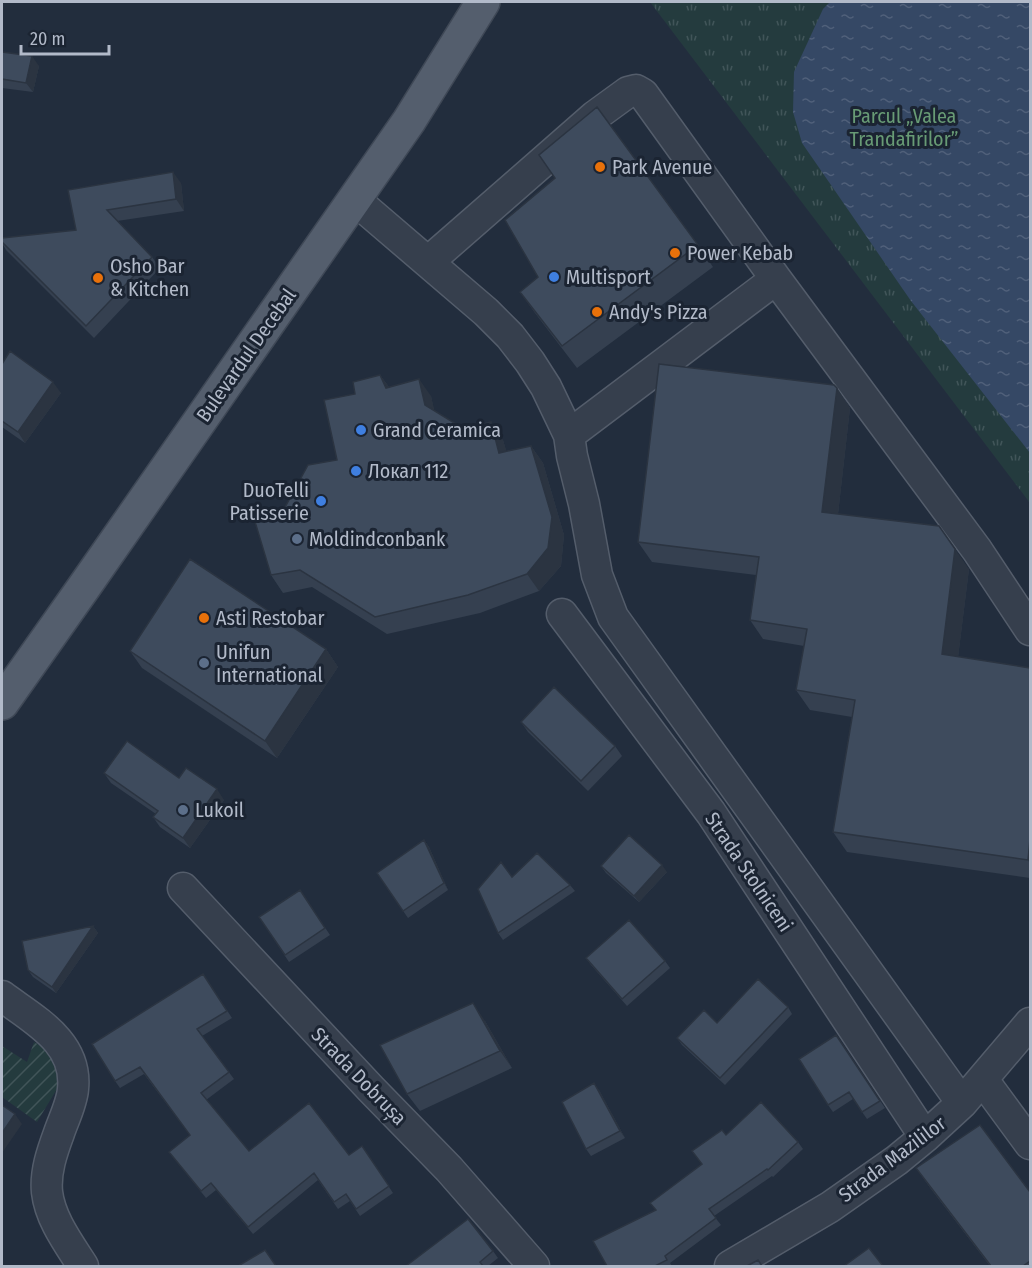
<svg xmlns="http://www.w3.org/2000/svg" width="1032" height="1268" viewBox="0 0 1032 1268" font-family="'Fira Sans Condensed',sans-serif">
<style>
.park{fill:url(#park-tufts)}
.garden{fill:url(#garden-furrows)}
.water{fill:url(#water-ripples)}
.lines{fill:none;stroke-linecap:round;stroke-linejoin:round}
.street-casing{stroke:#545d6b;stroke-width:33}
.primary-casing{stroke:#3f4856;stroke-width:36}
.street{stroke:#363f4d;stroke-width:30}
.primary{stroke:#545e6d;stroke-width:33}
.wall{fill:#354050}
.shaded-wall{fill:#2b3441}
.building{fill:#3e4b5d;stroke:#2b3441;stroke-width:1.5}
.food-dot{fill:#e8710a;stroke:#1b2432;stroke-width:2}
.shop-dot{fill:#3f7fe0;stroke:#1b2432;stroke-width:2}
.service-dot{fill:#5c6f8a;stroke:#1b2432;stroke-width:2}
.labels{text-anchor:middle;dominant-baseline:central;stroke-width:6;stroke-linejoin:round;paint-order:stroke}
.park-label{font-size:20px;fill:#689b75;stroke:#1b2432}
.poi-label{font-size:20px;fill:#b2bac9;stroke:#1b2432;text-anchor:start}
.street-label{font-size:20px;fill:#b2bac9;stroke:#1b2432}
</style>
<defs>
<pattern id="park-tufts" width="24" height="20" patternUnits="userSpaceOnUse" patternTransform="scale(1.5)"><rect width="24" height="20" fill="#243b3e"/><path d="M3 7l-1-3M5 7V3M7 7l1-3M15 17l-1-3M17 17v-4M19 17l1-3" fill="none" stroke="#415559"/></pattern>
<pattern id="garden-furrows" width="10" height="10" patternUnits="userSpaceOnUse" patternTransform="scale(1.5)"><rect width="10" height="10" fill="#243b3e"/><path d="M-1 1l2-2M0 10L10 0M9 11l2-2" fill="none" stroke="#415559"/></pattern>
<pattern id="water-ripples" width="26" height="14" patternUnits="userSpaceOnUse" patternTransform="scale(1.5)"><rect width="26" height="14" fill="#354865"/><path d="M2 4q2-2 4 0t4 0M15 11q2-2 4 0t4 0" fill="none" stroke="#50607a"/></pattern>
</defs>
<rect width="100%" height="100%" fill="#222d3d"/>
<path class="park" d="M650 2H1030V503Z"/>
<path class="garden" d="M34 1042 53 1053 60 1084 37 1122 2 1097V1046L27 1062Z"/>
<path class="water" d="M830 2H1030V453L911 301 802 143 793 112 794 72 823 9Z"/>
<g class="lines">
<g class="street-casing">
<path id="street" d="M354 199 486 312 510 336 530 362 546 387 569 435 572 456 584 504 597 575 613 617 962 1103
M428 262 595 116 628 92 636 90 643 94 776 279 977 550 1030 630
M569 435 776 279
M562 614 711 813 925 1137
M183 888 371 1089 449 1169 534 1266
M2 996C34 1020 78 1042 73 1089 72 1103 63 1121 59 1133 52 1152 45 1172 47 1192 50 1219 69 1244 83 1266
M983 1080 1030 1144
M730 1266 830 1207 897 1160 925 1137 962 1103 1030 1023"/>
</g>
<g class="primary-casing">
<path id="primary" d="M2 703 84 587 409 121 483 2"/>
</g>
<use href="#street" class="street"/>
<use href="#primary" class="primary"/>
</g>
<path class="wall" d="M2 52 39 66 33 92 2 88Z
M181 183 184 211 117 221 152 257 160 268 94 338 6 250 2 243V238L76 230 68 190Z
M698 245 713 267 577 368 535 313 520 292Z
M2 364 61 393 25 443 2 427Z
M380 375 389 387 431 396 434 411 464 429 503 440 506 451 531 446 543 463 564 535 561 566 539 591 480 613 387 634 312 587 283 593 271 575 284 509 337 460 355 394Z
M837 388 850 408 838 514 969 569 958 657 1030 668V878L847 852 833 832 852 717 810 710 796 690 804 646 763 639 750 620 756 575 652 562 638 542Z
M326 649 338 667 277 758 142 668 130 651Z
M521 722 615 746 622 756 588 791 528 732Z
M104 773 179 778 224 800 190 848 160 827 153 817 156 814 111 783Z
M424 840 429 847 448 890 408 918 377 873Z
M601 866 667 872 639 902 606 873Z
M512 877 570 885 575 891 503 940 498 933Z
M300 890 330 935 289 962 259 917Z
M93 926 98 933 56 993 33 977 28 970Z
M586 958 665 961 670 968 627 1006 591 965Z
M203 974 232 1018 202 1036 234 1079 206 1100 249 1151 349 1155 362 1146 393 1193 360 1216 350 1201 338 1209 318 1180 253 1234 216 1190 206 1198 169 1152 190 1135 144 1074 120 1088 115 1081Z
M788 1007 792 1014 725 1085 682 1045 677 1038 717 1023Z
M485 1021 512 1068 420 1111 407 1094Z
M836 1035 885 1108 867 1119 853 1099 833 1112 828 1105Z
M599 1090 625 1138 591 1156 586 1149Z
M726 1135 798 1142 803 1149 773 1177 772 1176 714 1216 721 1225 670 1263 672 1266H607L656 1211 702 1164Z
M916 1168 1030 1192V1266H990L931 1189Z
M493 1251 498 1258 488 1266H406Z"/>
<path class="shaded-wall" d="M32 56 39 66 33 92 26 83Z
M173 172 181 183 184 211 176 199Z
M380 375 393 392 386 388Z
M419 379 431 396 437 422 425 405Z
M53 382 61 393 25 443 18 432Z
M837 388 850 408 836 532 822 512Z
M491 422 503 440 512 470 499 453Z
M531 446 543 463 564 535 561 566 539 591 527 574Z
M955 549 969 569 956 674 942 654Z
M326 649 338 667 277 758 265 741Z
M217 789 224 800 190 848 183 838Z
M1030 839V864L1028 860Z
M424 840 429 847 448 890 444 883Z
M662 865 667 872 639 902 634 896Z
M93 926 98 933 56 993 52 987Z
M473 1003 485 1021 512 1068 500 1051Z
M594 1083 599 1090 625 1138 620 1131Z
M15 1114 22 1124 2 1153V1133Z"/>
<path class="building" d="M2 52 32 56 26 83 2 79Z
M597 107 698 245 562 346 520 292 538 277 505 220 555 178 539 155Z
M173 172 176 199 107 210 152 257 86 326 2 242V238L76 230 68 190Z
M10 351 53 382 18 432 2 421V364Z
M659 364 834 385 837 388 822 512 939 526 955 549 942 654 1030 668V839L1028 860 833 832 855 700 796 690 807 629 750 620 759 557 638 542Z
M380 375 386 388 419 379 425 405 464 429 491 422 499 453 531 446 552 517 548 548 527 574 468 595 375 617 300 570 271 575 253 515 284 509 308 465 337 460 324 400 355 394 353 382Z
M190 559 326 649 265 741 130 651Z
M554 687 615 746 581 781 521 722Z
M127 741 179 778 186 768 217 789 183 838 153 817 158 811 104 773Z
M629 835 662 865 634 896 601 866Z
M424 840 444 883 403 911 377 873Z
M537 853 570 885 498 933 478 889 501 862 512 877Z
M300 890 325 928 285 955 259 917Z
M629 920 665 961 622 999 586 958Z
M93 926 52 987 28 970 22 941Z
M203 974 227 1011 197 1029 229 1072 201 1093 249 1151 309 1103 349 1155 362 1146 389 1186 356 1209 346 1194 334 1202 314 1173 248 1227 211 1183 201 1191 169 1152 190 1135 140 1067 115 1081 92 1044Z
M758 979 788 1007 720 1078 677 1038 704 1010 717 1023Z
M473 1003 500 1051 407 1094 380 1045Z
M836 1035 880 1101 862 1112 849 1092 828 1105 799 1059Z
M594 1083 620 1131 586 1149 562 1102Z
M761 1102 798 1142 768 1170 767 1169 709 1209 716 1218 665 1256 667 1260 655 1266H607L593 1241 656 1210 650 1203 702 1164 692 1151 722 1130 726 1135Z
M2 1105 15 1114 2 1133Z
M980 1125 1030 1192V1261L1023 1266H991L916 1168Z
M468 1219 493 1251 480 1262 483 1266H406Z
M869 1248 883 1266H844Z
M265 1250 276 1266H238Z
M758 1260 762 1266H747Z"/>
<g class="food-dot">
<circle cx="600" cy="167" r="6"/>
<circle cx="675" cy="253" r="6"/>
<circle cx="98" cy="278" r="6"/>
<circle cx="597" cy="312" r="6"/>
<circle cx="204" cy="618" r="6"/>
</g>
<g class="shop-dot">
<circle cx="554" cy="277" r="6"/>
<circle cx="361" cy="430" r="6"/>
<circle cx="356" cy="471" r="6"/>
<circle cx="321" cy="501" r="6"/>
</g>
<g class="service-dot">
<circle cx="297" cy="539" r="6"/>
<circle cx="204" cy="663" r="6"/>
<circle cx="183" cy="810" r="6"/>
</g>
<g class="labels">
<g class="park-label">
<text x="904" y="116">Parcul „Valea<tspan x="904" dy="23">Trandafirilor”</tspan></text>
</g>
<g class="poi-label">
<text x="612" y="167">Park Avenue</text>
<text x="687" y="253">Power Kebab</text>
<text x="110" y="266">Osho Bar<tspan x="110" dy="23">&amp; Kitchen</tspan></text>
<text x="566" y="277">Multisport</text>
<text x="609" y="312">Andy's Pizza</text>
<text x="373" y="430">Grand Ceramica</text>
<text x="368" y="471">Локал 112</text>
<text x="309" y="490" text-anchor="end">DuoTelli<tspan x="309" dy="23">Patisserie</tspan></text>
<text x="309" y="539">Moldindconbank</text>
<text x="216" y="618">Asti Restobar</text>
<text x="216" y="652">Unifun<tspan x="216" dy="23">International</tspan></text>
<text x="195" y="810">Lukoil</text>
</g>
<g class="street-label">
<text transform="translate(246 355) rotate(-55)">Bulevardul Decebal</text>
<text transform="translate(749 872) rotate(56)">Strada Stolniceni</text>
<text transform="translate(359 1076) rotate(46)">Strada Dobrușa</text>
<text transform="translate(892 1159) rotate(-37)">Strada Mazililor</text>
</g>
</g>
<rect width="1032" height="1268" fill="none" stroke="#b2bac9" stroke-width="6"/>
<path d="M21 45v9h88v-9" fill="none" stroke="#b2bac9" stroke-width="3"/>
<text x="30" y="45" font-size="18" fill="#b2bac9" stroke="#1b2432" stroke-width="4.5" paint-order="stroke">20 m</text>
</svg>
